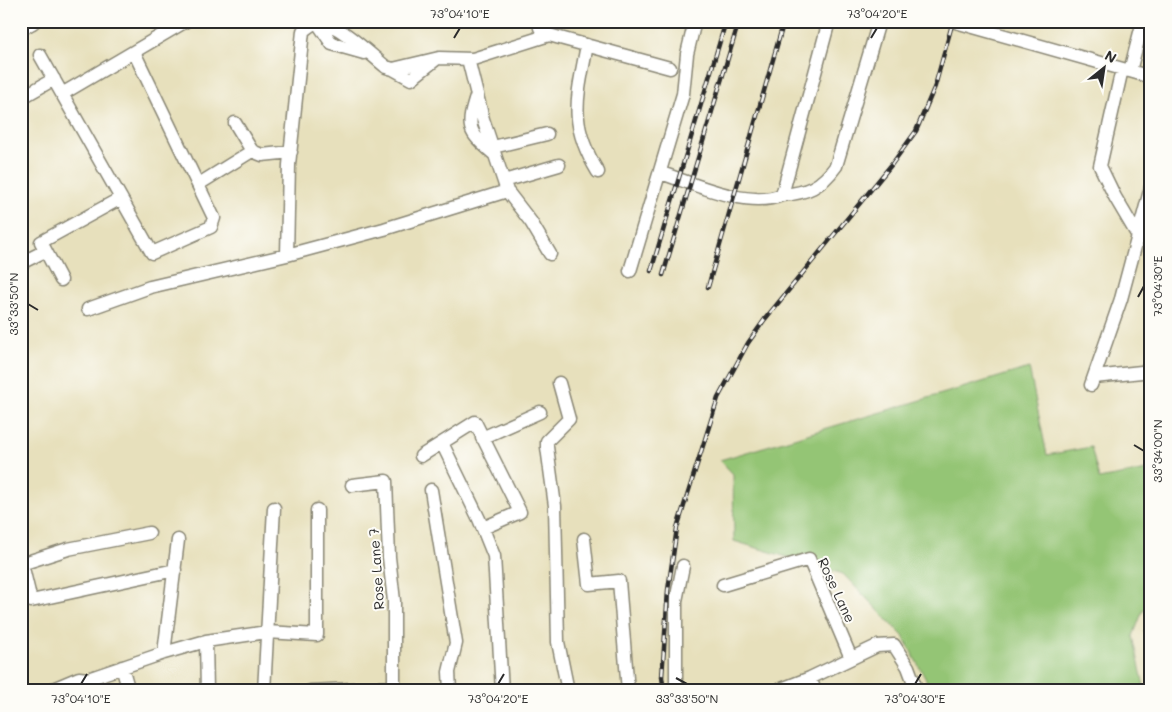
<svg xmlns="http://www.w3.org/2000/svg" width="1172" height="712" viewBox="0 0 1172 712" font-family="Mali,sans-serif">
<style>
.grass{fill:#94c575;stroke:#607850}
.building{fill:#ce95b5}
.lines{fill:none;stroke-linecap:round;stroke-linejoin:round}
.minor-casing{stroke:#898674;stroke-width:15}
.major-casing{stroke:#898674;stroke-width:19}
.minor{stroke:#fff;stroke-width:12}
.major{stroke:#fff;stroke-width:16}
.rail-casing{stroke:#2b2b2b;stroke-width:4.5}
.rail{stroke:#fdfcf7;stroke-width:2.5;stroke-dasharray:8;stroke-linecap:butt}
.ticks{fill:none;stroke:#2b2b2b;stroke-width:2}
.labels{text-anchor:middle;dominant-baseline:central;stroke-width:4;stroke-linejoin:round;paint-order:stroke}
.street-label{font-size:14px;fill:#2b2b2b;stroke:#fdfcf7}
.neatline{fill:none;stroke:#2b2b2b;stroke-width:2}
.ticks-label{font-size:12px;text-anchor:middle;fill:#2b2b2b}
</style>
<rect width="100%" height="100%" fill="#fdfcf7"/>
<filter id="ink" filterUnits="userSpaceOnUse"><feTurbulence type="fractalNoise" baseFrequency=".02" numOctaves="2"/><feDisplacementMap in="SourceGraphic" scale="10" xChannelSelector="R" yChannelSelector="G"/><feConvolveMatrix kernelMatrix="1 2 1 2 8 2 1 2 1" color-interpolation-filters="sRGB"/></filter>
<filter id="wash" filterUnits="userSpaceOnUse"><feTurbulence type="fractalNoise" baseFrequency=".0096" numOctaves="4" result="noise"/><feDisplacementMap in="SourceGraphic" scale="20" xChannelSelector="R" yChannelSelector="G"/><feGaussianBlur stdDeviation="1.12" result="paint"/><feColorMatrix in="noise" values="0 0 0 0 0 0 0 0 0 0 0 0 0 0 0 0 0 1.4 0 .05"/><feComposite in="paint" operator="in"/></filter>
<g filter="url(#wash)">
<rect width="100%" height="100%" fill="#e7e0bc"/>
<path class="grass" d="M1029 368 1047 455 1091 447 1099 479 1147 470 1151 453V611L1143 610 1133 636 1145 691H932L903 636 843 574 734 541 733 474 720 460Z"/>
<g id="blocks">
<path class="building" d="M1151 628V659H1150L1145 629Z"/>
</g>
</g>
<g filter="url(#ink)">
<use href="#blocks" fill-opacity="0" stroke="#898674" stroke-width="1"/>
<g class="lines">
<g class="minor-casing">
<path id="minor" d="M539 21 540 28 549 35 670 68
M952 21 1151 77
M317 22 332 44 364 53
M587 45C577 99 568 123 598 172
M40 55 152 253 211 227 214 218 134 52
M468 59 483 119 507 191 531 222 550 254
M393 69 411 79 435 60
M1122 69 1100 166 1115 197 1138 236
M1130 71 1143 21
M62 94 186 21
M477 94C466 128 467 131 494 154
M21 98 54 79
M235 123 252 151 262 155 291 152
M493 147 547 134
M661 173C695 184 748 209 782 195L829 21
M504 181 559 165
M199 184 252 151
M782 195C807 193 821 187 836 166L878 25
M287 255 289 165 303 31C308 27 313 22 320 22 338 23 371 55 386 67L393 69 439 58 473 59 549 35
M21 263 45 251
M630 271 683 94 687 54 695 21
M61 280 41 242 121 198
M88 309 150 287 287 255 384 229 507 191
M1094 377 1151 371
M559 383 569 419 547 441V447L555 506 558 642 568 691
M1091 385 1121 299 1151 187
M482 438 540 412
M442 443 479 519 494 556 502 691
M421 456 475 422 520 512 483 528
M352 485 386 481 389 557 394 601V691
M431 490 456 643 449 672 450 691
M584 539 589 584 619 581 628 691
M21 564 68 549 149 533
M22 564 31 601 175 570
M723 585 809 559 851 658
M206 641 207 691
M164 653 178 540
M122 667 129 691
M810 678 815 691
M48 691 79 678 88 679 164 653 206 641 267 632 317 635V510
M264 691 274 508
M310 691 394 687
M676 691V601L683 566
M776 691 810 678 877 646 894 645 908 667 917 691"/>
</g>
<g class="major-casing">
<path id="major" d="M21 27 32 21"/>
</g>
<use href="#minor" class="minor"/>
<use href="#major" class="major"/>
<g class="rail-casing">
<path id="rail" d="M651 271 726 21
M663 275 739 21
M708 287 784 21
M664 691 662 677 668 590 677 528 718 398 748 343 765 319 892 164 916 131 935 86 953 21"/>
</g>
<use href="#rail" class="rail"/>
</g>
</g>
<path class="ticks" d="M454 38 460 28M871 38 877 28M1138 297 1144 286M28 304 38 310M1134 445 1144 451M676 678 687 684M81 684 87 674M498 684 504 674M915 684 921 674"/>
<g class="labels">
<g class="street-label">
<text transform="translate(376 569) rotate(-94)">Rose Lane 7</text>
<text transform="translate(837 590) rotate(65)">Rose Lane</text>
</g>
</g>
<rect width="1172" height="712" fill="none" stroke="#fdfcf7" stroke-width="55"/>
<g transform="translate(1104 68) rotate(30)" stroke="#fdfcf7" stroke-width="4" paint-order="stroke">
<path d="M0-4L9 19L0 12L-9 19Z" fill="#2b2b2b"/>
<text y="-8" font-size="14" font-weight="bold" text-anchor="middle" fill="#2b2b2b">N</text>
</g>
<rect x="28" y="28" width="1116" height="656" class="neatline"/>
<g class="ticks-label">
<text x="460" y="18">73°04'10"E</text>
<text x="877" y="18">73°04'20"E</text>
<text transform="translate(1158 286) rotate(-90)" y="4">73°04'30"E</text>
<text transform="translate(14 304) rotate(-90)" y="4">33°33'50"N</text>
<text transform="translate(1158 451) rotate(-90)" y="4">33°34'00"N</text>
<text x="81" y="703">73°04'10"E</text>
<text x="498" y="703">73°04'20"E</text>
<text x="687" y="703">33°33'50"N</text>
<text x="915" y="703">73°04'30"E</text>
</g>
</svg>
